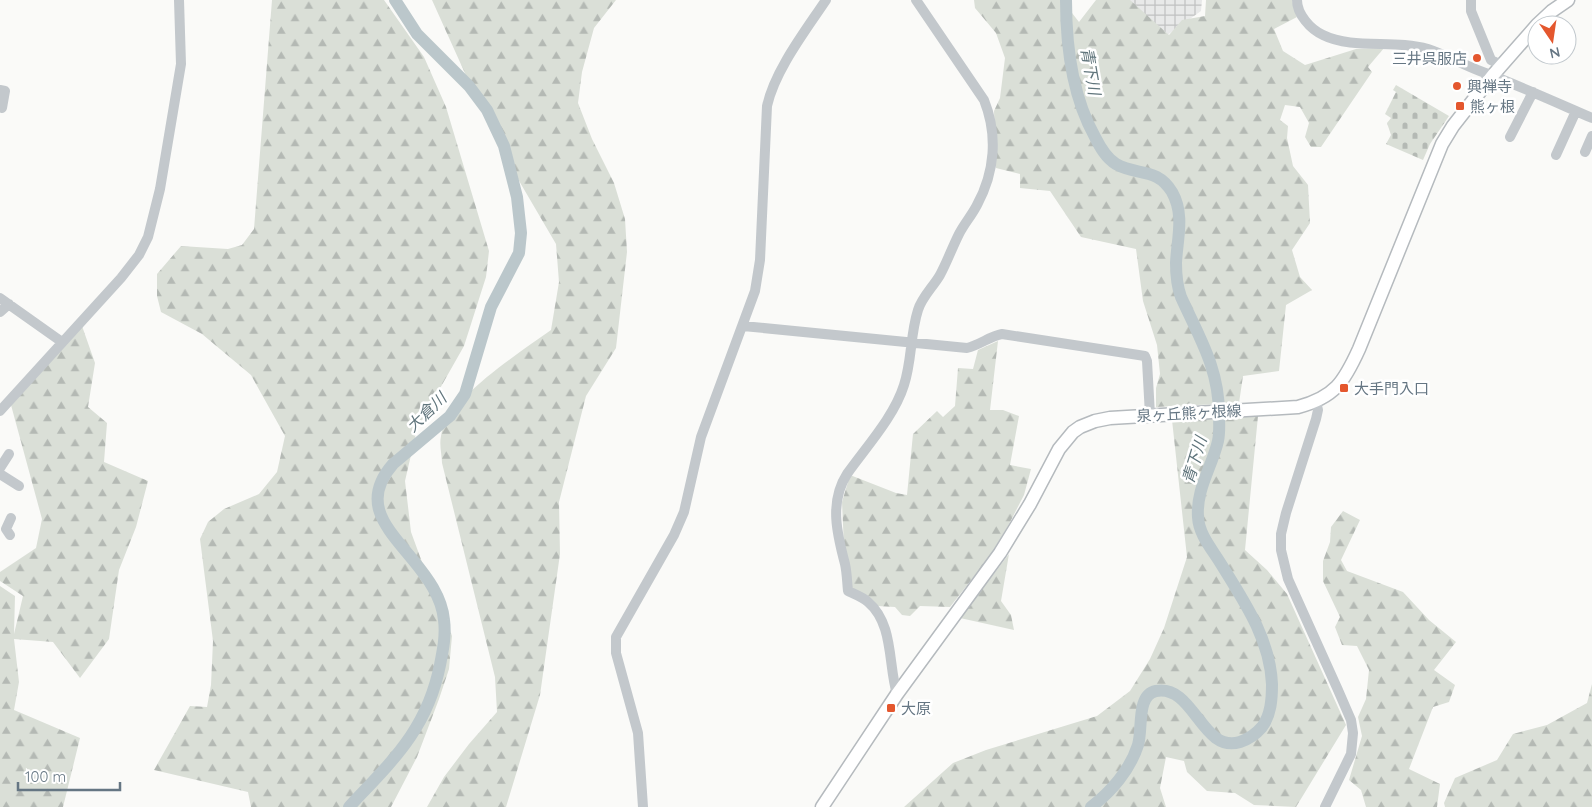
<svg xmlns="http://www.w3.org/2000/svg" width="1592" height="807" viewBox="0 0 1592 807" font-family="Quicksand,'Noto Sans JP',sans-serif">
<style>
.industrial{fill:url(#industrial-grid)}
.forest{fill:url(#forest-firs)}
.cemetery{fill:url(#cemetery-stones)}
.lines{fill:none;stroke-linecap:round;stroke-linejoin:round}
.river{stroke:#bbc7cb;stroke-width:12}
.major-casing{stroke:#b5babe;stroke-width:15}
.minor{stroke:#c3c8cc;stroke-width:10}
.major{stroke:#fff;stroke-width:12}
.poi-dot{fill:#e4572e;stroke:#fff;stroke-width:2}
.labels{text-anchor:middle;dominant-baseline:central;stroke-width:5;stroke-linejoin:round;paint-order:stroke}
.poi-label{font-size:15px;fill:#657683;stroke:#fff;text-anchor:start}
.street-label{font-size:15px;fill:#657683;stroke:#fff}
.water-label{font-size:16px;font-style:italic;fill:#60757c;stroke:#fff}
</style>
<defs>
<pattern id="industrial-grid" width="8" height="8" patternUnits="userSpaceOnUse" patternTransform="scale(1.25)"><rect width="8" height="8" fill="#e8e9e9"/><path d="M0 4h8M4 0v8" fill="none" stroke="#c0c1c2"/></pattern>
<pattern id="forest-firs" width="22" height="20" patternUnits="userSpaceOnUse" patternTransform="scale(1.25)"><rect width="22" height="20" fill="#dadfd7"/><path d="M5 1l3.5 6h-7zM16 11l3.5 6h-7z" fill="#b4b9b4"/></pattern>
<pattern id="cemetery-stones" width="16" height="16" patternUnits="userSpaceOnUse" patternTransform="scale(1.25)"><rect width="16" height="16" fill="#dadfd7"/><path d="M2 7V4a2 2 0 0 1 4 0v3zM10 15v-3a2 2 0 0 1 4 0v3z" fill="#b4b9b4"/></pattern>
</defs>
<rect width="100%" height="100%" fill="#fafaf8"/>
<path class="industrial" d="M1124 0H1202L1201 11 1163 38Z"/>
<path class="forest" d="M272 0H384L424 57 446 107 489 251 486 277 464 346 417 429 405 481 411 532 426 573 441 602 452 636 449 669 439 699 417 757 391 807H251L248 792 154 770 190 706 207 707 211 685 213 641 200 539 208 522 224 509 259 494 277 472 285 436 251 375 202 334 161 312 157 296V274L181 246 228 249 242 245 254 229Z
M432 0H616L594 28 582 72 578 103 592 139 614 183 625 219 627 252 616 348 586 396 559 502 560 554 540 695 506 807H427L444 777 469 744 497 712 495 677 442 463C442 455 439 445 441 436 447 398 521 352 551 330L559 282 556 244 505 157 468 80Z
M974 0H1062L1079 22 1096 0H1130L1169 35 1182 20 1205 16 1206 0H1292L1297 17 1274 29 1283 51 1305 65 1356 49 1384 48 1368 67 1372 72 1321 147H1311L1305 137 1309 123 1300 107 1285 105 1280 120 1288 126 1287 138 1293 166 1308 185 1310 223 1292 250 1300 277 1312 290 1286 305 1279 371 1243 376 1239 403 1156 407V388L1160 374 1157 345 1143 301 1136 249 1081 237 1050 191 1020 188V174L996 168 994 111 1000 98 1005 58 996 33 975 8Z
M82 326 95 363 88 407 107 423 104 462 148 481 136 527 119 570 109 639 80 678 53 642 14 639 19 682 14 710 80 738 63 807H0V586L15 596 14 634 23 596 0 581V572L36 548 42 519 11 405Z
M998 341 990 410H1003L1019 416 1010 465 1031 469 1024 495 1008 526 990 556 950 607 920 606 910 616 902 615 895 607 877 606 852 589 844 547 842 502 850 475 896 493 907 495 913 434 937 411 943 417 955 406 958 368 973 369 978 350Z
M1258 416 1245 550 1267 570 1287 594 1346 725 1296 807 1254 805 1235 793 1207 791 1187 772 1184 761 1166 757 1160 788 1166 807H904L953 763 986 750 1097 716 1130 691 1150 659 1164 628 1187 557 1172 420Z
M1343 511 1360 520 1341 560 1347 571 1403 592 1429 620 1456 642 1434 670 1455 685 1449 702 1433 707 1409 769 1440 784 1437 807H1366L1361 790 1349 780 1362 736 1358 717 1366 699 1369 670 1357 646 1342 645 1335 627 1340 617 1323 581V561L1330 542 1331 527Z
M1009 554 1001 601 1011 615 1014 630 960 618Z
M1592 684V807H1445L1444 803 1455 778 1497 760 1513 734 1547 725 1587 703Z"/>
<path class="cemetery" d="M1396 85 1449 116 1430 144 1423 160 1386 144 1391 135 1387 123 1391 118 1385 114 1396 92 1393 90Z"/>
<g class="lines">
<path class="river" d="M1066 0C1066 47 1072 96 1095 137 1100 147 1106 158 1116 164 1137 176 1157 167 1172 192 1185 215 1177 239 1176 263 1176 275 1177 286 1181 297 1199 337 1219 368 1219 414 1219 423 1220 432 1218 441 1212 467 1196 489 1198 517 1199 535 1212 549 1221 564 1244 601 1270 639 1272 684 1272 699 1271 715 1262 727 1256 734 1249 739 1240 742 1202 754 1194 684 1156 691 1136 695 1143 729 1138 745 1130 770 1111 792 1091 807
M349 807C392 761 427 730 440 665 443 650 446 635 444 620 442 597 427 577 413 560 388 529 359 503 393 464L450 416 465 394 491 307 519 253 521 233 517 197 504 146 487 110 469 86 417 34 395 0"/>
<g class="major-casing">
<path id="major" d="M1537 25 1552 11 1568 0
M822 807 897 694 1000 553 1030 504 1059 449 1073 432 1080 427 1095 421 1110 418 1298 407C1335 397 1344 382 1359 349L1442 144 1453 126 1493 75 1537 25"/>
</g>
<path class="minor" d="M1297 0C1297 14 1310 29 1323 35 1353 50 1395 39 1428 49 1446 55 1462 64 1480 71 1518 85 1555 102 1592 118
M1471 0V11L1491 60 1501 65
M0 90 5 91 2 108
M1510 137 1533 92
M1585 152 1592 136
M1556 155 1576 111
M0 298 62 342
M0 312 9 304
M743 326 967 348C980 345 990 336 1002 334L1145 356 1147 361 1150 415
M1316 402 1318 410 1316 419 1286 513 1281 534V550L1288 579 1338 690 1351 720 1353 733 1351 754 1325 807
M0 411 121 278 139 255 148 237 160 189 181 64 179 0
M0 468 9 454
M0 474 19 486
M10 535 6 529 11 518
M897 694C888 665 894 624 868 602 863 597 854 594 848 591 847 582 847 573 845 564 837 534 829 502 847 474 866 447 894 417 904 385 912 361 910 335 918 310 922 297 933 287 940 275 947 262 952 248 959 234 964 224 972 215 977 205 995 172 998 135 984 100L916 0
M643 807 638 733 616 653V637L674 535 684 512 701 437 755 291 760 260 767 106C775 70 806 30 826 0"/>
<use href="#major" class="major"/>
</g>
<g class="poi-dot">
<circle cx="1477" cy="58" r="5"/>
<circle cx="1457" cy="86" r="5"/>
<rect x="1455" y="101" width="10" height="10" rx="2.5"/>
<rect x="1339" y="383" width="10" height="10" rx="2.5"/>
<rect x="886" y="703" width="10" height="10" rx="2.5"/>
</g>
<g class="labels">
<g class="poi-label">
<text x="1467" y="58" text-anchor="end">三井呉服店</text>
<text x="1467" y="86">興禅寺</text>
<text x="1470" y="106">熊ヶ根</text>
<text x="1354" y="388">大手門入口</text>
<text x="901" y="708">大原</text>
</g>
<g class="street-label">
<text transform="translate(1189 413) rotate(-3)">泉ヶ丘熊ヶ根線</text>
</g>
<g class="water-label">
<text transform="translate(1091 71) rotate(80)">青下川</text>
<text transform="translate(426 412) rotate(-44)">大倉川</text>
<text transform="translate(1194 460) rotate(-73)">青下川</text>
</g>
</g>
<g transform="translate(1552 40) rotate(167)"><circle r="24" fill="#ffffff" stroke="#c1c8cd"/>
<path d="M0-4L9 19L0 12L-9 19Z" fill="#e4572e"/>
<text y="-8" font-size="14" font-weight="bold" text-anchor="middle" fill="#657683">N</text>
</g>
<path d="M18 782v8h102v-8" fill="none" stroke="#657683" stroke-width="2.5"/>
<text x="25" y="782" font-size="15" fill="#657683" stroke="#ffffff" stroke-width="4" paint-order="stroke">100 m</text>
</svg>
